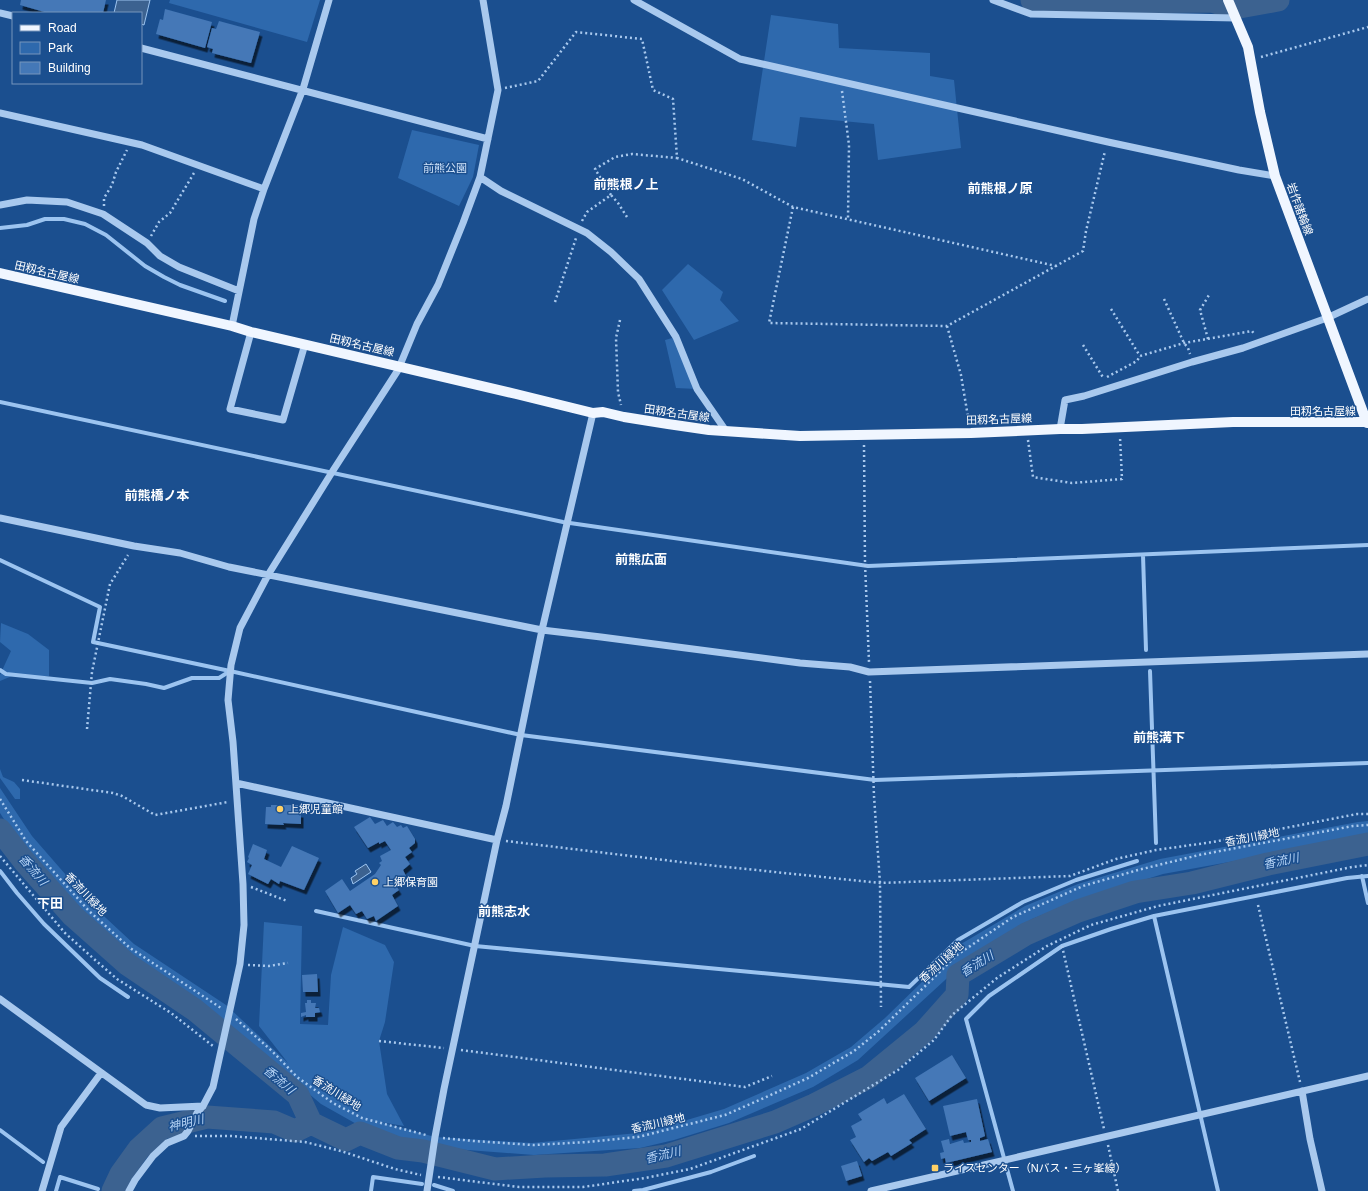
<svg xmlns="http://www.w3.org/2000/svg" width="1368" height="1191" viewBox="0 0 1368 1191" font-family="Arial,'Noto Sans JP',sans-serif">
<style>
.green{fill:#2e69ad}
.water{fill:#3c6290;stroke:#9cc4f0}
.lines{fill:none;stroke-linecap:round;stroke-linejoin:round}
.stream{stroke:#9cc4f0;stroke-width:4}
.river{stroke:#3c6290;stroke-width:23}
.building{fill:#4478b7;filter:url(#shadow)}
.path{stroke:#a9c9ee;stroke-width:2.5;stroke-dasharray:2 3;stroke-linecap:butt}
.minor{stroke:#a9c9ee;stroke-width:7}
.major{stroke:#f0f6ff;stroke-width:10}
.poi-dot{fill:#ffd166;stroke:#1b4f8f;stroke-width:1.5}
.labels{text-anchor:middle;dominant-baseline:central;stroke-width:3;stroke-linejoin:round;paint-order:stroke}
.park-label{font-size:11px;fill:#cfe3fa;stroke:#1b4f8f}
.street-label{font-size:11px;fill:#fff;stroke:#1b4f8f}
.poi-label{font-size:11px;fill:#fff;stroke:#1b4f8f;text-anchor:start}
.water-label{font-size:12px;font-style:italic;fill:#b5d3f5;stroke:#1b4f8f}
.quarter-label{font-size:13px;font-weight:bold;fill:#fff;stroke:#1b4f8f}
</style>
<defs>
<filter id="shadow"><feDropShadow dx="2.5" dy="4.5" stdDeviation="0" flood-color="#0009"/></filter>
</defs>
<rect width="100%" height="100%" fill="#1b4f8f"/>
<path class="green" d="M170 0H320L307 42 169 3Z
M771 15 838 24 839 48 930 53V76L954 80 961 148 878 160 874 124 800 117 796 147 752 140Z
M412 130 479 145 473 177 459 206 398 178Z
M688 264 723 292 720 300 739 321 694 340 662 290Z
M676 337 697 389 676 388 665 340Z
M1 623 28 634 49 650V676H12L0 681V675L11 651 0 642Z
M0 769 3 777 14 782 20 789V799H15L0 778Z
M0 788 32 836 93 906 134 944 226 1005 288 1063 259 1026 264 922 302 926 300 1024 328 1025 331 975 343 927 385 945 394 962 385 1022 379 1041 387 1094 404 1126 380 1122 435 1137 532 1143 638 1133 670 1125 724 1109 806 1073 851 1047 885 1018 961 944 1025 906 1078 884 1160 859 1358 822 1368 821V837L1163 874 1082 899 1032 919 969 958 858 1060 813 1087 729 1123 674 1140 640 1148 534 1155 441 1148 374 1132 360 1126 321 1104 220 1019 126 954 84 916 20 844 0 813Z"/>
<path class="water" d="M117 0H150L144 25 141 24V13H114Z
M366 864 371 872 353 884 351 878 357 874 355 871Z"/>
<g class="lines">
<path class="stream" d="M0 228 27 225 45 219H64L85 224 106 235 145 266 164 277 180 285 225 301
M0 402 563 522 868 566 1368 545
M1143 555 1146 650
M0 560 100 607 93 642 230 671 521 735 875 780 1368 763
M0 670 6 674 92 683 110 679 146 684 164 688 192 678H219L230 671
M1150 671 1156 843
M0 871 17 893 44 924 100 978 128 997
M1362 876 1368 903
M316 911 475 946 909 987 958 940 1023 902 1076 880 1137 861
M1154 916 1218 1191
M0 1130 43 1162
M434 1185 453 1191
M56 1191 60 1177 98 1189
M371 1191 373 1177 422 1184
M634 1191 643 1190 711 1172 754 1156
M1013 1191 966 1019 989 996 1062 946 1111 929 1154 916 1347 878 1368 876"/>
<path class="river" d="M1032 0 1041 3 1212 1 1234 8 1278 0
M0 830 24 861 73 916 127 964 195 1010 298 1095 311 1123 346 1140 360 1133 398 1148 423 1151 495 1169 545 1166 605 1165 666 1156 775 1122 814 1105 869 1077 924 1032 957 995 958 975 1026 934 1078 911 1135 892 1192 883 1268 864 1368 844
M113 1191 121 1174 139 1149 162 1128 207 1117 274 1122 295 1131 311 1123"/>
</g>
<path class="building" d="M21 0H106L103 13H48L20 5Z
M165 9 212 22 205 48 156 34 160 19 163 20Z
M219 21 260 32 251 63 212 53 213 49 207 47 212 28 216 29Z
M271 805H298V813H301V824L283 823 284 825 265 824 266 807H271Z
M370 817 375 824 383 820 387 826 393 822 397 827 401 825 403 828 407 826 415 839V843L409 848 412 852 405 857 410 864 403 870 406 876 395 884 399 890 392 895 398 906 376 921 374 916 367 919 362 911 356 914 350 905 338 913 325 891 342 879 350 891 375 874 381 865 379 863 382 861 380 856 391 850 385 841 379 844V842L368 848 354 827Z
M253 844 267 850 264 859 281 867 292 846 319 858 304 890 280 881 279 884 271 879 268 884 248 874 252 865 247 862 249 858 248 857Z
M317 974 318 992H303L302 975Z
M307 1000H311V1003H316L315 1008H319L320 1012 315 1013V1017H306V1015L301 1017V1013L306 1012 305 1003H307Z
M952 1055 966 1078 929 1101 915 1078Z
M904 1094 926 1129 909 1140 912 1143 891 1156 888 1152 872 1161 869 1158 864 1162 850 1140 856 1137 851 1126 862 1120 858 1114 884 1098 887 1104Z
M977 1099 985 1136 980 1138V1141L988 1139 992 1152 946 1163 945 1158 941 1159 940 1153 944 1152 941 1141 949 1139 950 1144 963 1140 964 1143 971 1142V1140H968L966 1132 950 1136 943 1106Z
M857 1161 862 1176 846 1181 841 1166Z"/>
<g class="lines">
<path class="path" d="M1261 57 1368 27
M505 88 538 81 576 32 642 39 653 90 673 99 677 158 742 179 793 207 1056 266
M842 91 849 145 848 219
M611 195 595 169 615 157 632 154 677 158
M104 206V198L112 185 116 172 127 150
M793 207 769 323 947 326 1083 251 1086 231 1105 151
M582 221 587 212 611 195 618 203 627 217
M151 236 159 222 170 213 194 173
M1164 299 1184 343 1188 348 1190 354
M555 302 576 238
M1111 309 1140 356
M620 320 616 338 618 392 621 405
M947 326 961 375 969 423
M1208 339 1200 310 1209 295
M1083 345 1104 379
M1107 377 1137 361 1140 356 1184 343 1252 331 1255 335
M1028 440 1033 477 1072 483 1122 479 1120 437
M864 445 865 563 869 662
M870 681 874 796 880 883 881 1007
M87 729 92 672 110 584 128 555
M22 780 113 793 122 796 155 815 228 802
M0 799 26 841 89 911 130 948 221 1008
M506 841 689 863 880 883 1070 876 1116 859 1156 850 1213 842 1357 814H1368
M0 856 65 933 94 959 117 979 171 1013 213 1046
M251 887 287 901
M1258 905 1300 1082
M1062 946 1104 1129
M248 965 269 966 288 963
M236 1019 272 1051 297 1077 333 1103 362 1118 426 1135
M379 1041 444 1048
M461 1050 745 1087 772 1076
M195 1136H231L305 1142 341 1151 395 1169 421 1175
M443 1138 474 1141 533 1145 588 1142 638 1137 725 1115 764 1098 808 1078 854 1051 879 1031 957 955 1013 917 1083 886 1138 870 1199 855 1353 826 1368 825
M1108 1145 1118 1191
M438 1177 519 1187H583L645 1178 690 1169 801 1129 898 1070 934 1040 952 1015 997 978 1047 946 1091 925 1158 906 1352 867 1368 865"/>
<path class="minor" d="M634 0 740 59 1108 142 1239 170 1275 176
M993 0 1031 14 1236 18
M0 13 13 16
M141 48 488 139
M0 113 142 145 264 189
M480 177 501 191 587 233 611 252 639 279 676 337 697 389 726 431
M0 205 27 200 67 202 103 214 147 243 160 256 179 267 239 291
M232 326 254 219 264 189 303 89 329 0
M251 332 230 409 283 420 305 344
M398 370 417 324 438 285 463 223 480 177 498 90 483 0
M1060 429 1065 400 1084 396 1192 362 1243 348 1327 318 1368 299
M0 518 134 546 180 553 229 567 542 630 601 637 800 663 850 667 869 672 1368 654
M236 783 497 840
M0 999 146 1105 160 1108 203 1106
M1302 1091 1310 1139 1322 1191
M42 1191 61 1127 101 1073
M129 1191 135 1180 153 1156 167 1143 184 1136 188 1131 197 1113 203 1106 213 1087 240 964 244 925 243 884 233 742 228 700 231 665 240 628 268 575 334 469 400 367
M427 1191 435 1137 444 1089 497 840 506 806 542 630 593 413
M871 1191 1368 1076"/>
<path class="major" d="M1228 0 1248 47 1260 112 1275 176 1367 423
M0 273 232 326 251 332 516 394 593 413 603 412 624 417 668 424 709 430 800 436 971 433 1060 429H1082L1233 422H1368"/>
</g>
<g class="poi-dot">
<circle cx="280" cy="809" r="4"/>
<circle cx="375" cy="882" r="4"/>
<rect x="931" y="1164" width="8" height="8" rx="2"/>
</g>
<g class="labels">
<g class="park-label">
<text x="445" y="168">前熊公園</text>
</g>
<g class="street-label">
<text transform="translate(1300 209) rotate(70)">岩作諸輪線</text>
<text transform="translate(47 272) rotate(13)">田籾名古屋線</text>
<text transform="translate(362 345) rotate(13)">田籾名古屋線</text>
<text x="1323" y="411">田籾名古屋線</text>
<text transform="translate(677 413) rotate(8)">田籾名古屋線</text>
<text transform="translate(999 419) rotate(-2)">田籾名古屋線</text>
<text transform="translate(1252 837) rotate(-11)">香流川緑地</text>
<text transform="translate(86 894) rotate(46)">香流川緑地</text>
<text transform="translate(941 962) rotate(-42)">香流川緑地</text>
<text transform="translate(337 1093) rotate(32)">香流川緑地</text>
<text transform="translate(658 1123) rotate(-13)">香流川緑地</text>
</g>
<g class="poi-label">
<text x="288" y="809">上郷児童館</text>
<text x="383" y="882">上郷保育園</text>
<text x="943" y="1168">ライスセンター（Nバス・三ヶ峯線）</text>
</g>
<g class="water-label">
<text transform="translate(1281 861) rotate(-12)">香流川</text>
<text transform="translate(33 870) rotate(49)">香流川</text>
<text transform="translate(977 964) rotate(-32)">香流川</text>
<text transform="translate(279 1080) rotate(40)">香流川</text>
<text transform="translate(186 1123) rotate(-13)">神明川</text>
<text transform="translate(663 1155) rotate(-13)">香流川</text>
</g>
<g class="quarter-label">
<text x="626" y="184">前熊根ノ上</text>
<text x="1000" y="188">前熊根ノ原</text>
<text x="157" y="495">前熊橋ノ本</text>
<text x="641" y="559">前熊広面</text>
<text x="1159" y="737">前熊溝下</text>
<text x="50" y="903">下田</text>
<text x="504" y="911">前熊志水</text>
</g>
</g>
<rect x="12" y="12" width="130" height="72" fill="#1b4f8f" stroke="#7695bc"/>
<rect x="20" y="25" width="20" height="6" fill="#f0f6ff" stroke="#7695bc"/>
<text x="48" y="32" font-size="12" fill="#ffffff">Road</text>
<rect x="20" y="42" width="20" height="12" fill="#2e69ad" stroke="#7695bc"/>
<text x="48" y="52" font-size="12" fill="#ffffff">Park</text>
<rect x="20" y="62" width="20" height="12" fill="#4478b7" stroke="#7695bc"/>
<text x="48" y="72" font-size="12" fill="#ffffff">Building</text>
</svg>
